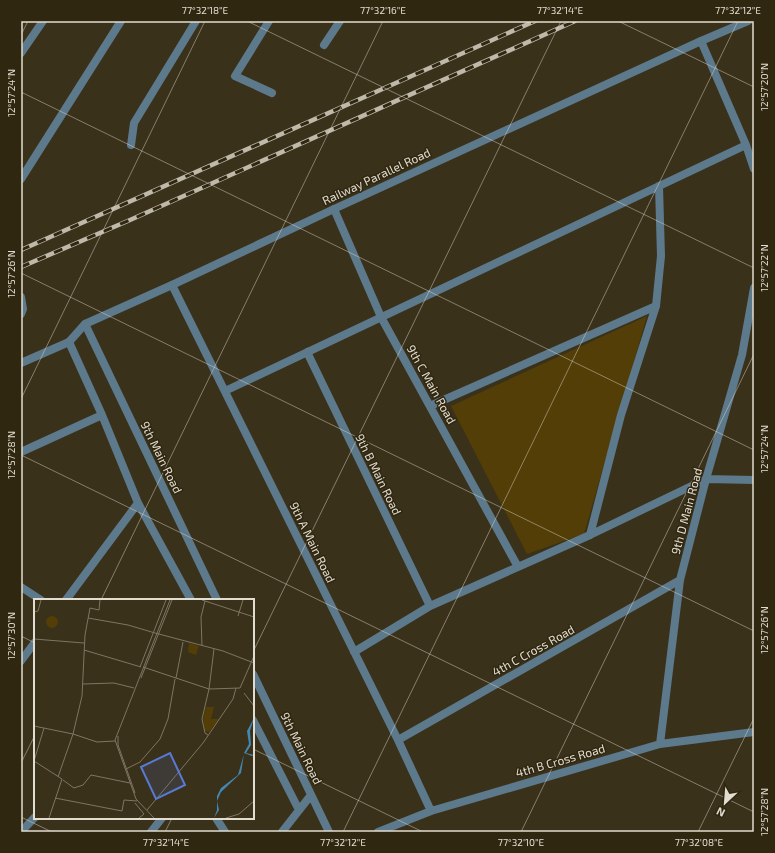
<svg xmlns="http://www.w3.org/2000/svg" width="775" height="853" viewBox="0 0 775 853" font-family="'Exo 2',sans-serif">
<style>
.green{fill:#523e06}
.lines{fill:none;stroke-linecap:round;stroke-linejoin:round}
.minor{stroke:#5d798c;stroke-width:8}
.tertiary{stroke:#5d798c;stroke-width:8}
.rail-casing{stroke:#bfb9aa;stroke-width:4.5}
.rail{stroke:#302711;stroke-width:3;stroke-dasharray:9;stroke-linecap:butt}
.ticks{fill:none;stroke:#e2ddd0;stroke-width:1;stroke-opacity:0.45}
.labels{text-anchor:middle;dominant-baseline:central;stroke-width:3;stroke-linejoin:round;paint-order:stroke}
.street-label{font-size:12px;fill:#e2ddd0;stroke:#302711}
.inset-road{fill:none;stroke:#7d7663;stroke-width:1}
.view{fill:#5879d6;fill-opacity:0.15;stroke:#5879d6;stroke-width:2}
.inset-edge{fill:none;stroke:#e2ddd0;stroke-width:2}
.neatline{fill:none;stroke:#e2ddd0;stroke-width:1.5}
.ticks-label{font-size:10px;text-anchor:middle;fill:#e2ddd0}
</style>
<rect width="100%" height="100%" fill="#3a311b"/>
<path class="green" d="M647 316 584 534 527 554 451 406Z"/>
<g class="lines">
<path class="minor" d="M269 21 235 76 272 93
M701 41 746 145 754 169
M324 45 340 21
M21 53 43 21
M131 145 134 123 196 21
M21 179 121 21
M334 209 381 317 518 567
M172 285 398 740 431 811
M21 297 23 309 21 314
M85 324 217 600
M69 342 102 415 138 503 191 600
M307 352 430 606
M225 391 746 145
M430 406 656 306
M21 452 102 415
M590 535 621 415 656 306 661 256 659 186
M21 587 41 600
M66 600 138 503
M354 652 430 606 590 535 706 479 754 480
M21 661 35 642
M253 674 329 832
M253 720 299 810
M398 740 680 580
M660 744 680 580 706 479 742 355 754 288
M216 818 225 832
M21 832 35 817
M151 832 162 818
M282 832 311 795
M378 832 431 811 660 744 754 732"/>
<path class="tertiary" d="M21 363 69 342 85 324 172 285 334 209 701 41 748 21"/>
<g class="rail-casing">
<path id="rail" d="M21 250 535 21
M21 267 130 220 575 21"/>
</g>
<use href="#rail" class="rail"/>
</g>
<path class="ticks" d="M247 21 754 268M618 21 754 87M21 35 28 21M21 92 754 450M21 273 754 631M21 399 205 21M21 455 754 812M101 600 383 21M21 636 35 643M253 652 561 21M253 749 423 832M21 763 35 735M21 817 52 832M165 832 172 818M343 832 738 21M521 832 754 354M698 832 754 718"/>
<g class="labels">
<g class="street-label">
<text transform="translate(376 176) rotate(-25)">Railway Parallel Road</text>
<text transform="translate(432 384) rotate(61)">9th C Main Road</text>
<text transform="translate(162 457) rotate(64)">9th Main Road</text>
<text transform="translate(379 474) rotate(64)">9th B Main Road</text>
<text transform="translate(686 511) rotate(-75)">9th D Main Road</text>
<text transform="translate(313 542) rotate(64)">9th A Main Road</text>
<text transform="translate(533 650) rotate(-29)">4th C Cross Road</text>
<text transform="translate(302 748) rotate(64)">9th Main Road</text>
<text transform="translate(560 760) rotate(-16)">4th B Cross Road</text>
</g>
</g>
<g transform="translate(34 599)">
<rect width="220" height="220" fill="#3a311b"/>
<path d="M12 23a6 6 0 1 1 12 0a6 6 0 1 1-12 0ZM155 44 165 47 162 56 154 53ZM172 108H180L177 120H185L175 133 171 132 169 120Z" fill="#523e06"/>
<path d="M220 119 216 132 217 146 212 154 220 156 218 157 210 154 215 145 213 132ZM210 155 207 174 187 193 183 202 185 211 180 219 183 211V197L187 189 204 176Z" fill="#4387b3"/>
<path class="inset-road" d="M168 1 220 18M0 13 4 12 7 1M204 17 209 1M54 19 94 26 121 34M121 34 189 52 220 64M0 40 50 44M168 47 167 18 171 2M50 51 107 68M106 68 132 1M109 68 175 90 206 89 220 57M107 79 138 1M142 79 149 43M49 85 80 84 100 89M210 94 220 107M0 127 39 135 48 97 51 36 56 9 65 11 66 1M174 136 171 134 168 120 175 90 180 50M84 137V146L101 194M0 162 10 129M0 162 28 180 15 219M92 170 106 163 126 140 134 120 141 80M24 178 39 135 63 143 81 142M29 181 40 189 49 186 57 176 96 184M21 199 88 212 90 201 103 202M101 204 110 215 105 219M113 211 169 144 199 100 202 89M120 219 102 200 81 141 136 1M192 219 205 215 220 202"/>
<path class="view" d="M136 154 151 186 122 200 107 168Z"/>
<rect width="220" height="220" class="inset-edge"/>
</g>
<rect width="775" height="853" fill="none" stroke="#302711" stroke-width="44"/>
<g transform="translate(725 803) rotate(206)" stroke="#302711" stroke-width="3" paint-order="stroke">
<path d="M0-3L7 15L0 10L-7 15Z" fill="#e2ddd0"/>
<text y="-6" font-size="11" font-weight="bold" text-anchor="middle" fill="#e2ddd0">N</text>
</g>
<rect x="22" y="22" width="731" height="809" class="neatline"/>
<g class="ticks-label">
<text x="205" y="14">77°32'18"E</text>
<text x="383" y="14">77°32'16"E</text>
<text x="560" y="14">77°32'14"E</text>
<text x="738" y="14">77°32'12"E</text>
<text transform="translate(764 87) rotate(-90)" y="4">12°57'20"N</text>
<text transform="translate(11 93) rotate(-90)" y="4">12°57'24"N</text>
<text transform="translate(764 268) rotate(-90)" y="4">12°57'22"N</text>
<text transform="translate(11 274) rotate(-90)" y="4">12°57'26"N</text>
<text transform="translate(764 449) rotate(-90)" y="4">12°57'24"N</text>
<text transform="translate(11 455) rotate(-90)" y="4">12°57'28"N</text>
<text transform="translate(764 630) rotate(-90)" y="4">12°57'26"N</text>
<text transform="translate(11 636) rotate(-90)" y="4">12°57'30"N</text>
<text transform="translate(764 812) rotate(-90)" y="4">12°57'28"N</text>
<text x="166" y="846">77°32'14"E</text>
<text x="343" y="846">77°32'12"E</text>
<text x="521" y="846">77°32'10"E</text>
<text x="699" y="846">77°32'08"E</text>
</g>
</svg>
